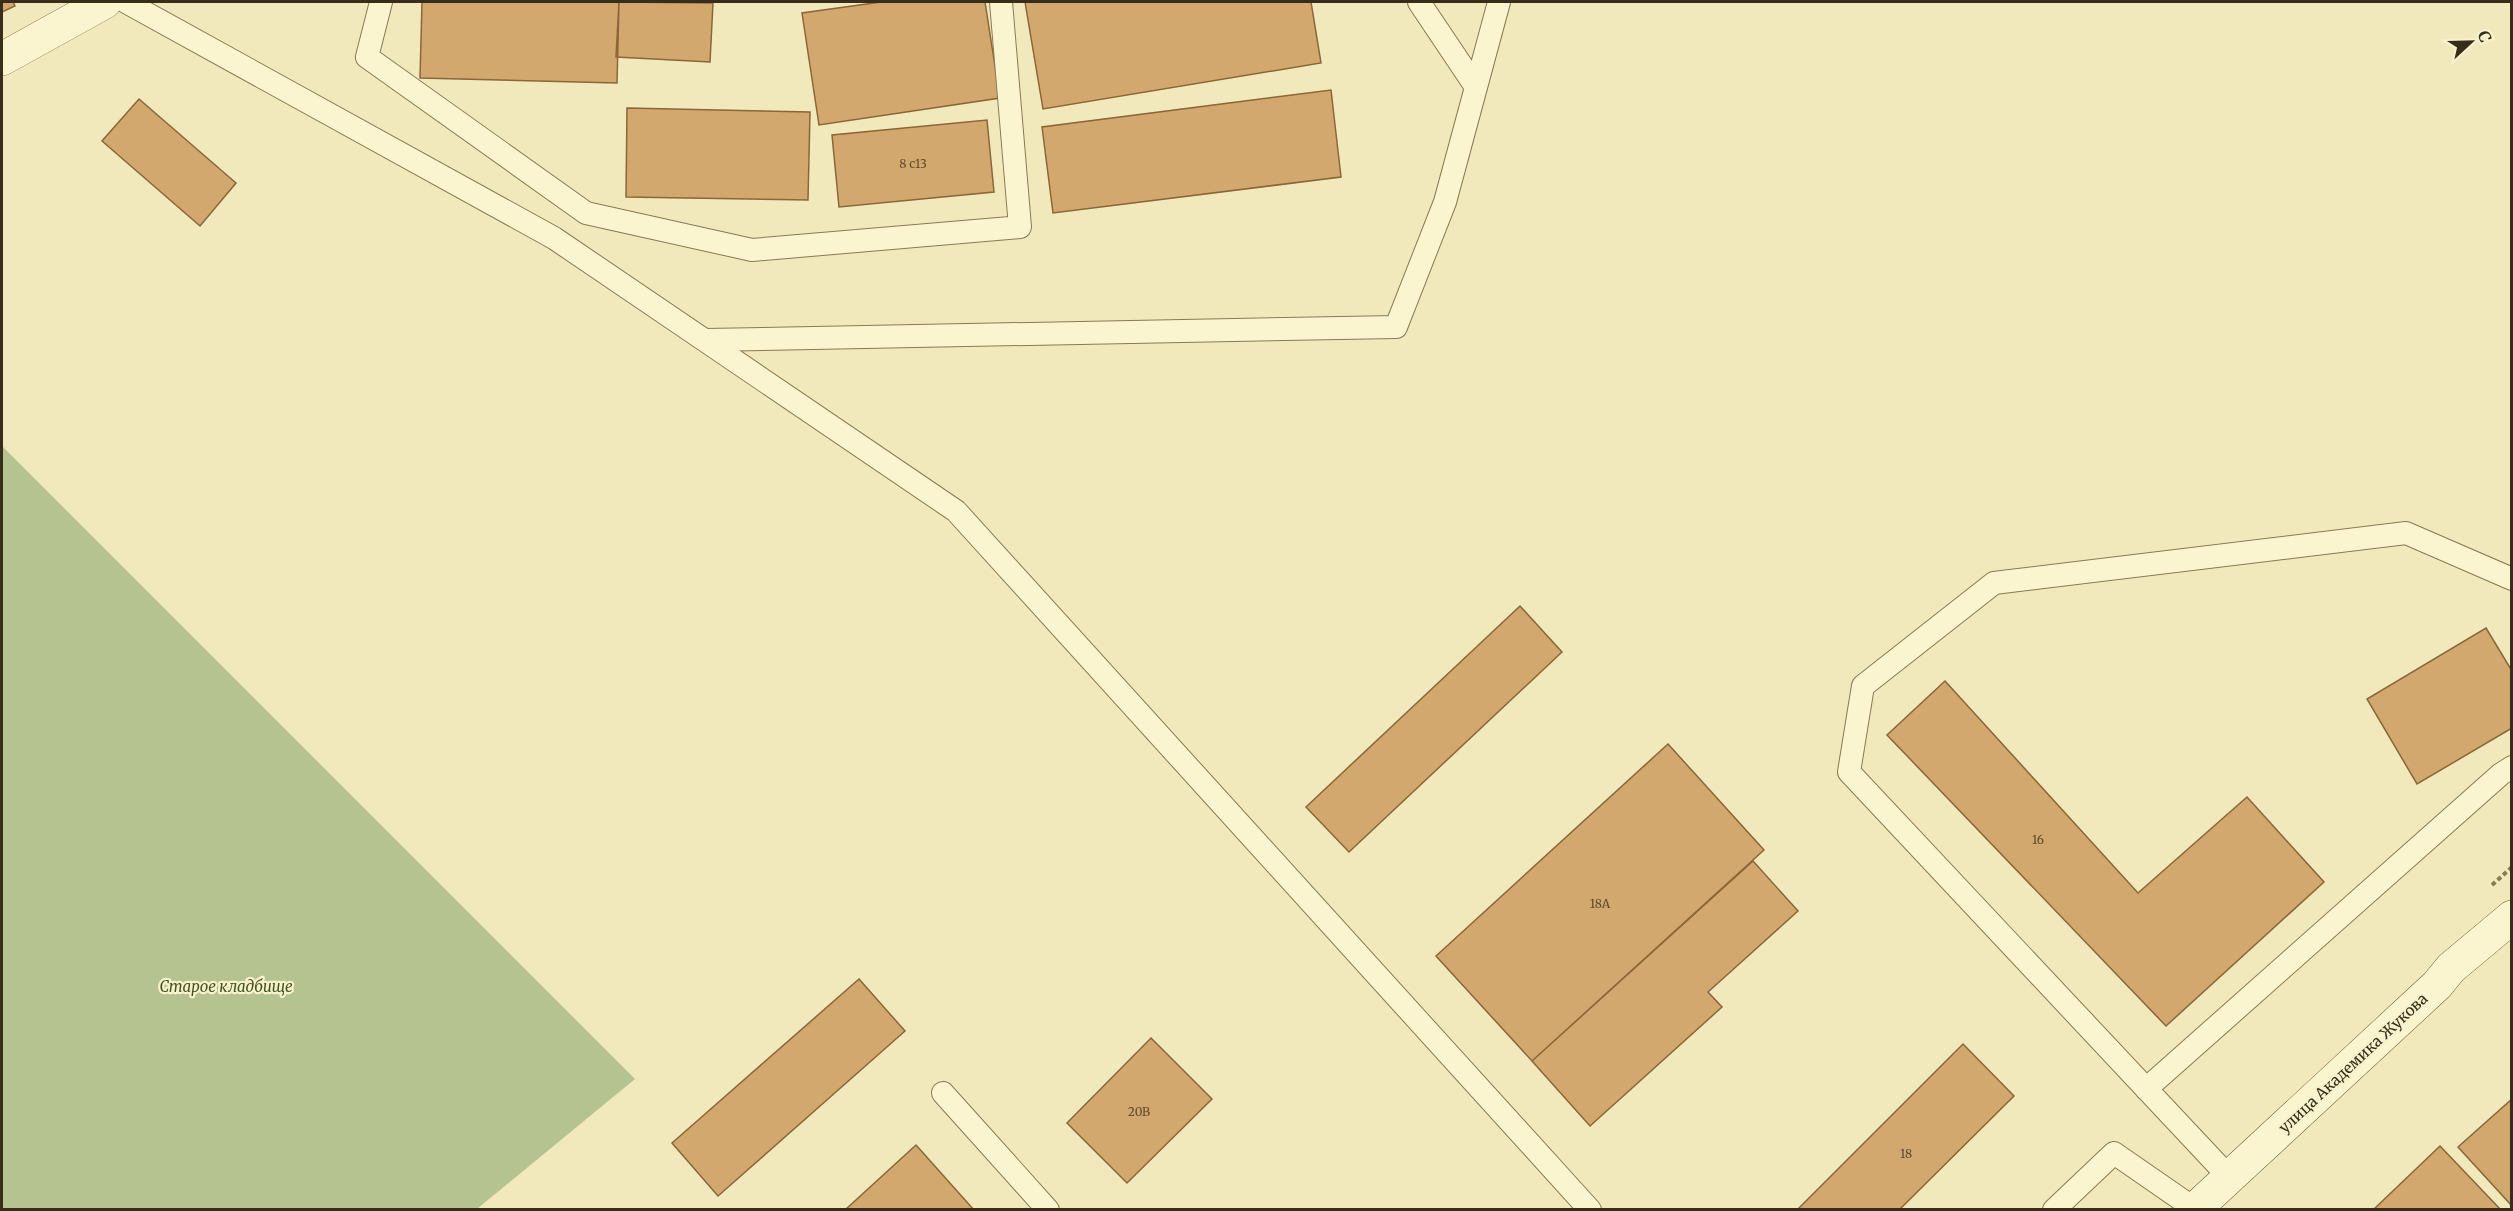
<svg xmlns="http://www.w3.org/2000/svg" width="2513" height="1211" viewBox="0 0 2513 1211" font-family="Merriweather,serif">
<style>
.cemetery{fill:#b5c390}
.building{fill:#d2a86e;stroke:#8a6638;stroke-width:1.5}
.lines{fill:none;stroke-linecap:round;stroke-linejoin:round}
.lane-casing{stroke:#897954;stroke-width:24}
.street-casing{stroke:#897954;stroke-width:34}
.secondary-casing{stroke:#6b5a38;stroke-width:34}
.path{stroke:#897954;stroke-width:4;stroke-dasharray:4.5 3;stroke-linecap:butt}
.lane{stroke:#fbf5cf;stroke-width:22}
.street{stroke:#fbf5cf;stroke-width:33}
.secondary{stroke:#fbf5cf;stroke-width:33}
.labels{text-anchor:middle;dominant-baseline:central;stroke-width:4.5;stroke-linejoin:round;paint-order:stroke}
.number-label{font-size:12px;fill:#5e4c2f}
.park-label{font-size:15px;font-style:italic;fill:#3f551f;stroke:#f8f2cc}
.street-label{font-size:15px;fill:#372d1a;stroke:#f8f2cc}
</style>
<rect width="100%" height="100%" fill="#f1e9bc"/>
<path class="cemetery" d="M2 446 635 1079 477 1209H2Z"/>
<path class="building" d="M2 2H13L15 6 2 12Z
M422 2H619L617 83 420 78Z
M619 2 713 3 710 62 616 57Z
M881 2H985L1000 98 819 125 802 13Z
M1025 2H1311L1321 63 1043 109Z
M1331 90 1341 177 1053 213 1042 127Z
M139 99 236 183 200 226 102 141Z
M627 108 810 112 808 200 626 197Z
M987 120 994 192 839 207 832 135Z
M1520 606 1562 652 1349 852 1306 807Z
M2486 628 2512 671V728L2417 784 2367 699Z
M1945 681 2138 893 2247 797 2324 882 2166 1026 1887 735Z
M1668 744 1764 850 1532 1061 1436 956Z
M1753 861 1798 911 1708 992 1722 1007 1590 1126 1532 1061Z
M859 979 905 1031 718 1196 672 1143Z
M1151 1038 1212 1099 1127 1183 1067 1123Z
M1963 1044 2014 1096 1899 1210H1797Z
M2512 1099V1206L2458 1147Z
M916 1145 974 1210H845Z
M2440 1146 2501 1210H2373Z"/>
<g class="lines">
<g class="lane-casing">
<path id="lane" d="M126 2 554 238 956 511 1590 1210
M381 2 367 57 586 213 752 250 1020 227 1001 2
M1419 2 1476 87
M705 340 1396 327 1445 202 1499 2
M2146 1089 2501 774 2512 767
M943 1093 1048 1210
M2229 1177 1849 772 1863 686 1994 583 2406 533 2512 579
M2054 1210 2114 1153 2195 1209"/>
</g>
<g class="street-casing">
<path id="street" d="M2 59 105 2"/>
</g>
<g class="secondary-casing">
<path id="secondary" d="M2194 1210 2437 985 2451 968 2512 917"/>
</g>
<path class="path" d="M2492 885 2512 867"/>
<use href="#lane" class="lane"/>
<use href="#street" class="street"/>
<use href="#secondary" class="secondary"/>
</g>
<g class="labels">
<g class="number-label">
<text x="913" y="163">8 с13</text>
<text x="2038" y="839">16</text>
<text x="1600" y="903">18А</text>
<text x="1139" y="1111">20В</text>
<text x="1906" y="1153">18</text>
</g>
<g class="park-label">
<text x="226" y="986">Старое кладбище</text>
</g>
<g class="street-label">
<text transform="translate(2353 1063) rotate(-43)">улица Академика Жукова</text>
</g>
</g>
<rect width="2513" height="1211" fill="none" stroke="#372d1a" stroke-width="6"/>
<g transform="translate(2471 42) rotate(68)" stroke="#f8f2cc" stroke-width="4.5" paint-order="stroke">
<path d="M0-4.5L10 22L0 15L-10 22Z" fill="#372d1a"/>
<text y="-9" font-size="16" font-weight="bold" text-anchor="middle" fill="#372d1a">С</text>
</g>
</svg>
